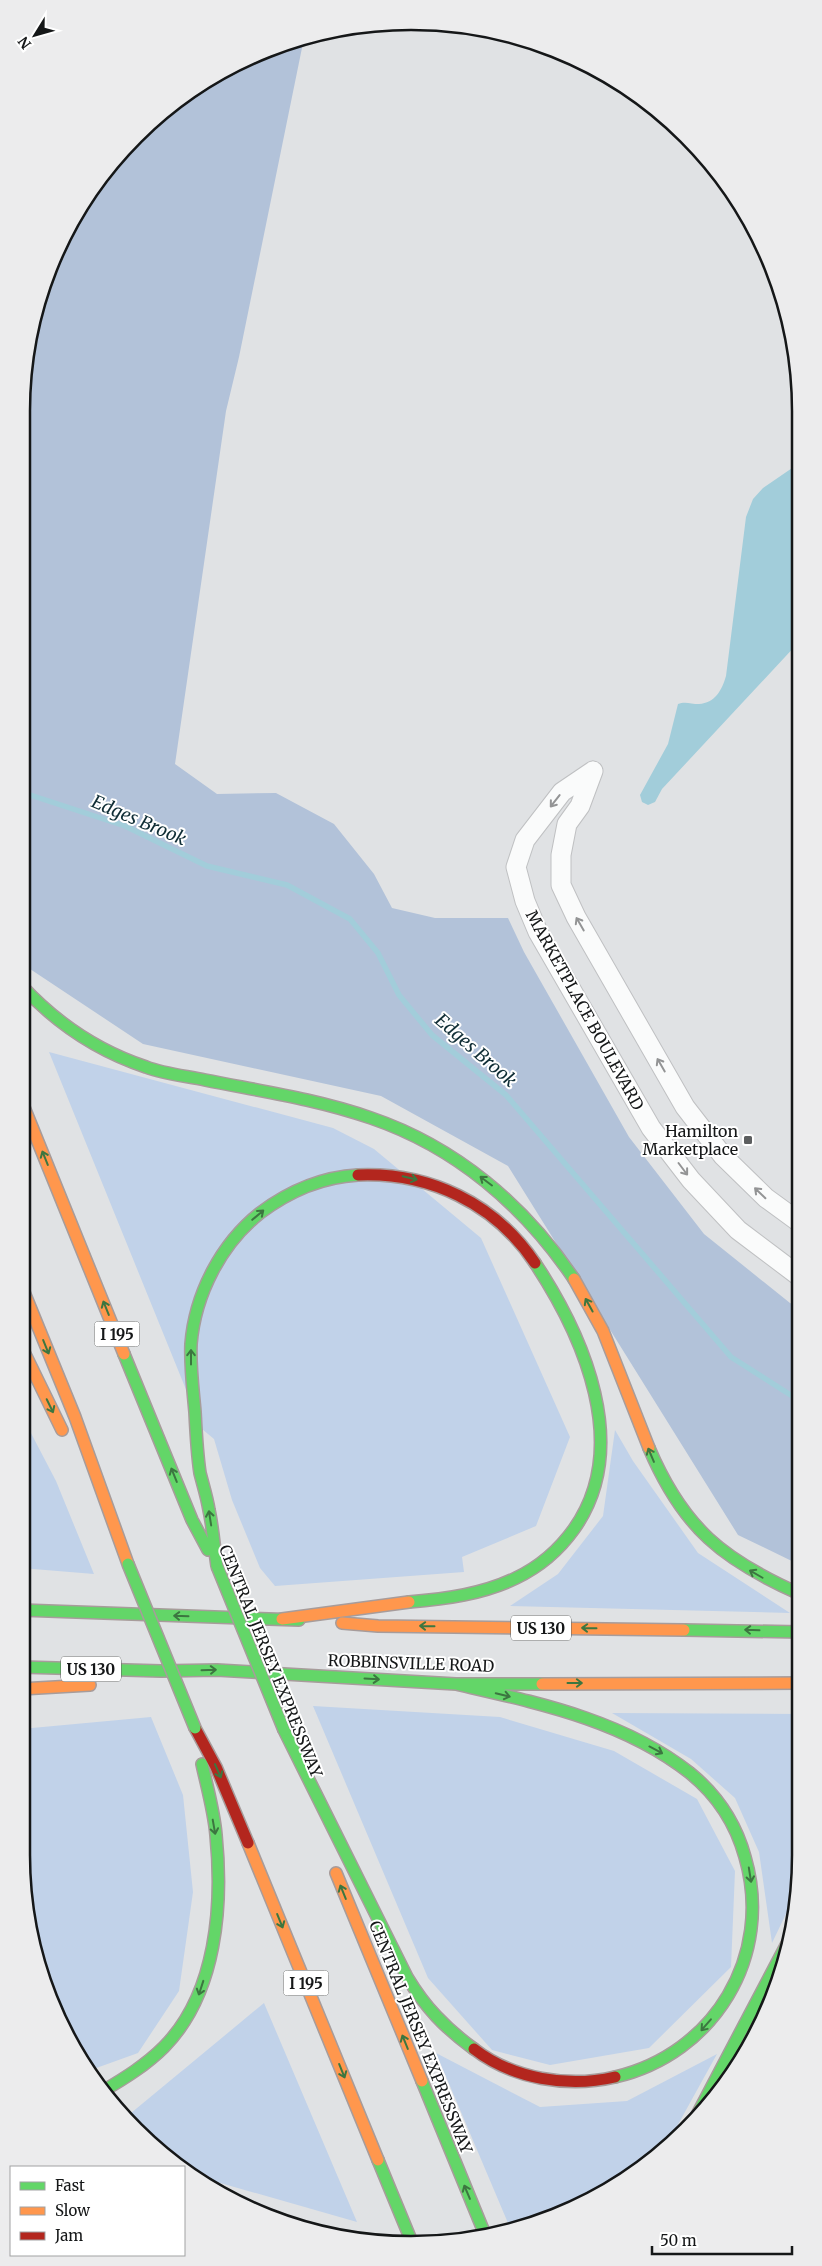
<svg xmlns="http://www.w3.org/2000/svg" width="822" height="2266" viewBox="0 0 822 2266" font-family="Merriweather,serif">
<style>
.green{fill:#c1d2e9}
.forest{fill:#b2c2d9}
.water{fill:#a2cdda}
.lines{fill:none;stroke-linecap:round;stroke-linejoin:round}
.stream{stroke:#a2cdda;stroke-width:5.5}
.street-casing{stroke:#bfc0c2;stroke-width:21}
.fast-casing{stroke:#a79c9b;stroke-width:14}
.slow-casing{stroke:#a79c9b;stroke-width:14}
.jam-casing{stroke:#a79c9b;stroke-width:14}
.street{stroke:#fafbfb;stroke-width:19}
.fast{stroke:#63d668;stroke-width:11}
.slow{stroke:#ff974d;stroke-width:11}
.jam{stroke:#b3261e;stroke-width:11}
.fast-bridge-casing{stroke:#a79c9b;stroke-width:14;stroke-linecap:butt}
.fast-bridge{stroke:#63d668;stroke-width:11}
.oneway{stroke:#939495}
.oneway2{stroke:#3c7640}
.poi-dot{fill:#5c5e5f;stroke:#fff;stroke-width:2}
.labels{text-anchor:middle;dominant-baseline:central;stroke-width:4;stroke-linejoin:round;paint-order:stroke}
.shield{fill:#fff;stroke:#5b5d5d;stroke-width:1}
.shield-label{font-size:15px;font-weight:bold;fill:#151718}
.street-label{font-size:16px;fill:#151718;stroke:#fff}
.poi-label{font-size:16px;fill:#151718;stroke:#fff;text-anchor:end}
.water-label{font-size:18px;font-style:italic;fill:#102e36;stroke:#fff}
.rim{fill:none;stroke:#151718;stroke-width:2.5}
</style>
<rect width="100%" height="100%" fill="#e0e2e4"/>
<path class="green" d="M49 1052 333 1128 374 1149 481 1238 570 1437 536 1526 462 1557 464 1572 275 1586 260 1568 232 1500 214 1439 202 1429Z
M21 1414 56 1481 94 1574 21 1568Z
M615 1430 633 1461 698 1553 790 1613 510 1606 558 1574 603 1516Z
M313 1706 500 1717 614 1751 697 1799 735 1871 731 1967 649 2048 550 2065 492 2050 428 1978Z
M612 1713 800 1714 801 1855 796 1893 772 1943 759 1852 735 1798 691 1759Z
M151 1717 183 1795 193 1892 179 1991 138 2053 88 2071 73 2050 42 1981 21 1855V1729Z
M264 2003 357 2222 196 2176 125 2118Z
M436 2053 540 2107 627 2101 717 2054 670 2139 627 2179 560 2215 511 2230Z"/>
<path class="forest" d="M304 38 239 357 226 411 175 764 217 794 276 793 334 824 374 874 392 908 435 918H508L524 952 629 1137 704 1234 790 1303 800 1307V1565L738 1535 508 1166 381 1096 143 1044 21 963V411L35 310 62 238 102 174 154 118 216 73 286 42Z"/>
<path class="water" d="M798 464V643L662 789 655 802 648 805 642 802 640 795 668 744 678 704C685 701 691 704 699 704 715 703 722 690 726 676L746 517 753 499 763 488Z"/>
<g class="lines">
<path class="stream" d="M21 792 125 826 207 866 287 885 350 919 378 953 399 995 432 1035 506 1095 731 1357 800 1401"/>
<g class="street-casing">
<path id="street" d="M593 771 562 792 525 840 516 867 525 901 538 932 651 1128 691 1180 738 1230 799 1276
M593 771 580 806 567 824 561 855V885L576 917 685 1107 723 1156 766 1198 799 1222"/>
</g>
<g class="fast-casing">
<path id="fast" d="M21 985C55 1022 98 1051 146 1067 164 1074 186 1076 205 1080 260 1091 317 1099 371 1118 456 1147 524 1205 574 1279
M124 1354 192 1520 208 1550
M649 1448C683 1528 723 1560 800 1594
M217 1566C214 1547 213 1528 209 1510 207 1497 203 1485 200 1473 197 1453 196 1432 195 1412 193 1389 190 1367 191 1344 195 1294 221 1244 260 1213 288 1192 322 1177 358 1175
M409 1602C446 1599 483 1594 516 1578 539 1567 559 1550 574 1529 632 1447 584 1337 535 1263
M21 1610 299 1620
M684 1630 800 1632
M21 1667 161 1671 217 1670 456 1684H542
M456 1684C538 1703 623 1720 690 1773 717 1795 736 1824 745 1857 774 1956 714 2054 615 2077
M284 1730 407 1977C425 2007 445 2028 474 2049
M422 2081 486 2237
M103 2091C125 2078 146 2065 164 2047 217 1993 223 1905 216 1835 214 1811 207 1787 202 1764
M698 2113 790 1938
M378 2160 411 2240"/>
</g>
<g class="slow-casing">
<path id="slow" d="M21 1100 124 1354
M574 1279 603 1331 649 1448
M21 1285 75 1417 128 1564
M21 1346 62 1430
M282 1619 409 1602
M342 1623 378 1626 684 1630
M542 1684 800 1683
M21 1689 90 1685
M248 1843 378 2160
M336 1873 422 2081"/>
</g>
<g class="jam-casing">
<path id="jam" d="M358 1175C429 1172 495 1203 535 1263
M195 1728 216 1767 248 1843
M474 2049C513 2079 568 2088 615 2077
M254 2210 304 2228"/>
</g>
<use href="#street" class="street"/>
<use href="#fast" class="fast"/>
<use href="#slow" class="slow"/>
<use href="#jam" class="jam"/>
<g class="fast-bridge-casing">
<path id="fast-bridge" d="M128 1564 195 1728
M217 1566 284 1730"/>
</g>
<use href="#fast-bridge" class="fast-bridge"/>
</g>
<defs><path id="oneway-shaft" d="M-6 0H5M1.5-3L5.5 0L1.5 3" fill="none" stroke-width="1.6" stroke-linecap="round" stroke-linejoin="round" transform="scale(1.25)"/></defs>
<g class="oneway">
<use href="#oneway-shaft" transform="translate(555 801) rotate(128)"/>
<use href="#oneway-shaft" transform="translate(580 924) rotate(-120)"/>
<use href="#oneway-shaft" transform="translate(661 1065) rotate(-120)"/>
<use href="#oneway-shaft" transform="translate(683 1169) rotate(53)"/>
<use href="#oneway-shaft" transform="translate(760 1193) rotate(-136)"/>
</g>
<g class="oneway2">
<use href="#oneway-shaft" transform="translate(45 1158) rotate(-112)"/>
<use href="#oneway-shaft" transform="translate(410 1178) rotate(13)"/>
<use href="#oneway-shaft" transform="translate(486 1181) rotate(-143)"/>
<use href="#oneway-shaft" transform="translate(258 1215) rotate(-40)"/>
<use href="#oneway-shaft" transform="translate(589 1305) rotate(-119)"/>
<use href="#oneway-shaft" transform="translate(106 1308) rotate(-112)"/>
<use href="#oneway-shaft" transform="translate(46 1347) rotate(68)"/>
<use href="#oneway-shaft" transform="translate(191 1357) rotate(-90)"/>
<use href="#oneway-shaft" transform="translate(50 1406) rotate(64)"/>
<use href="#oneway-shaft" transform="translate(651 1455) rotate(-113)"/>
<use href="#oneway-shaft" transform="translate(174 1475) rotate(-112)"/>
<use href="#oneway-shaft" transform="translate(210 1518) rotate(-99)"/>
<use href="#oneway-shaft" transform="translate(756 1574) rotate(-150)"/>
<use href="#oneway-shaft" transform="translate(181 1616) rotate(-178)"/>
<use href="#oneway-shaft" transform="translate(427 1626) rotate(-179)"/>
<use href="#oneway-shaft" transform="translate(589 1628) rotate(-179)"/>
<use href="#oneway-shaft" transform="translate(752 1630) rotate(-178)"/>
<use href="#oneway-shaft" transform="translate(209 1670) rotate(-2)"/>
<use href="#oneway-shaft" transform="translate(372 1679) rotate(3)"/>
<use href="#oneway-shaft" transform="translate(575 1683)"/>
<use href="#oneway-shaft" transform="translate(503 1695) rotate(14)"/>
<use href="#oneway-shaft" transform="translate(656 1750) rotate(28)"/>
<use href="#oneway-shaft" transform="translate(218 1771) rotate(66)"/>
<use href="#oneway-shaft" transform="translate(214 1827) rotate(80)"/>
<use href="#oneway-shaft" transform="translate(750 1875) rotate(81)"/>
<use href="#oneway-shaft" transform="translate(343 1892) rotate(-112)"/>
<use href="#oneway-shaft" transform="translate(280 1921) rotate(68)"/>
<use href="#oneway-shaft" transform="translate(201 1988) rotate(108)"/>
<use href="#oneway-shaft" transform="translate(706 2025) rotate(131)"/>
<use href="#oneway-shaft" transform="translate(405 2042) rotate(-112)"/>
<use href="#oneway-shaft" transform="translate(342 2071) rotate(68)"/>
<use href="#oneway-shaft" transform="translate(467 2192) rotate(-113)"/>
</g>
<rect class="poi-dot" x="743" y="1135" width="10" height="10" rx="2.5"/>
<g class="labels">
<g class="shield">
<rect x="94.5" y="1321.5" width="45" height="25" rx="4"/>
<rect x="511" y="1615.5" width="60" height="25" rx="4"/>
<rect x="61" y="1656.5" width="60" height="25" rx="4"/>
<rect x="283.5" y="1970.5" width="45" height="25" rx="4"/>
</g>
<g class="shield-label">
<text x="117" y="1334">I 195</text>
<text x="541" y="1628">US 130</text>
<text x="91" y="1669">US 130</text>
<text x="306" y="1983">I 195</text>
</g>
<g class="street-label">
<text transform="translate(585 1010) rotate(61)">MARKETPLACE BOULEVARD</text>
<text transform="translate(271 1661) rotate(68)">CENTRAL JERSEY EXPRESSWAY</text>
<text transform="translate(411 1663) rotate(2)">ROBBINSVILLE ROAD</text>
<text transform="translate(421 2037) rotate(68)">CENTRAL JERSEY EXPRESSWAY</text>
</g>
<g class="poi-label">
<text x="738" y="1131">Hamilton<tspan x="738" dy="18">Marketplace</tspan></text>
</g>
<g class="water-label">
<text transform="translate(139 820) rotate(23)">Edges Brook</text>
<text transform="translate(476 1050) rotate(41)">Edges Brook</text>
</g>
</g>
<path d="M0 0H822V2266H0ZM411 30H411A381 381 0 0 1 792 411V1855A381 381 0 0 1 411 2236H411A381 381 0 0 1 30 1855V411A381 381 0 0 1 411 30Z" fill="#ececed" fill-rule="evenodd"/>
<path class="rim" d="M411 30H411A381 381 0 0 1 792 411V1855A381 381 0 0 1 411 2236H411A381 381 0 0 1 30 1855V411A381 381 0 0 1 411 30Z"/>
<rect x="10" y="2166" width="175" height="90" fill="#ffffff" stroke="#a1a2a3"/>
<rect x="20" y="2182" width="25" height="8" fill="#63d668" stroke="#a1a2a3"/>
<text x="55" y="2191" font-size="15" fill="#151718">Fast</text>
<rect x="20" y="2207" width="25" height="8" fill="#ff974d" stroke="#a1a2a3"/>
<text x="55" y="2216" font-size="15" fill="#151718">Slow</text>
<rect x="20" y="2232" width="25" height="8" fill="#b3261e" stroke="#a1a2a3"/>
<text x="55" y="2241" font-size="15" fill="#151718">Jam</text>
<g transform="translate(35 35) rotate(233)" stroke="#ffffff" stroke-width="4" paint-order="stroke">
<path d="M0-4L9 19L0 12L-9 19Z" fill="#151718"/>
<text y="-8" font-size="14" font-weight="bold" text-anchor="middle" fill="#151718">N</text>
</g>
<path d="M652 2246v8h140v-8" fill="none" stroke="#151718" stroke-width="2.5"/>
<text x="660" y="2246" font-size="15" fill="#151718" stroke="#ffffff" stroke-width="4" paint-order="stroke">50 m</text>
</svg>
